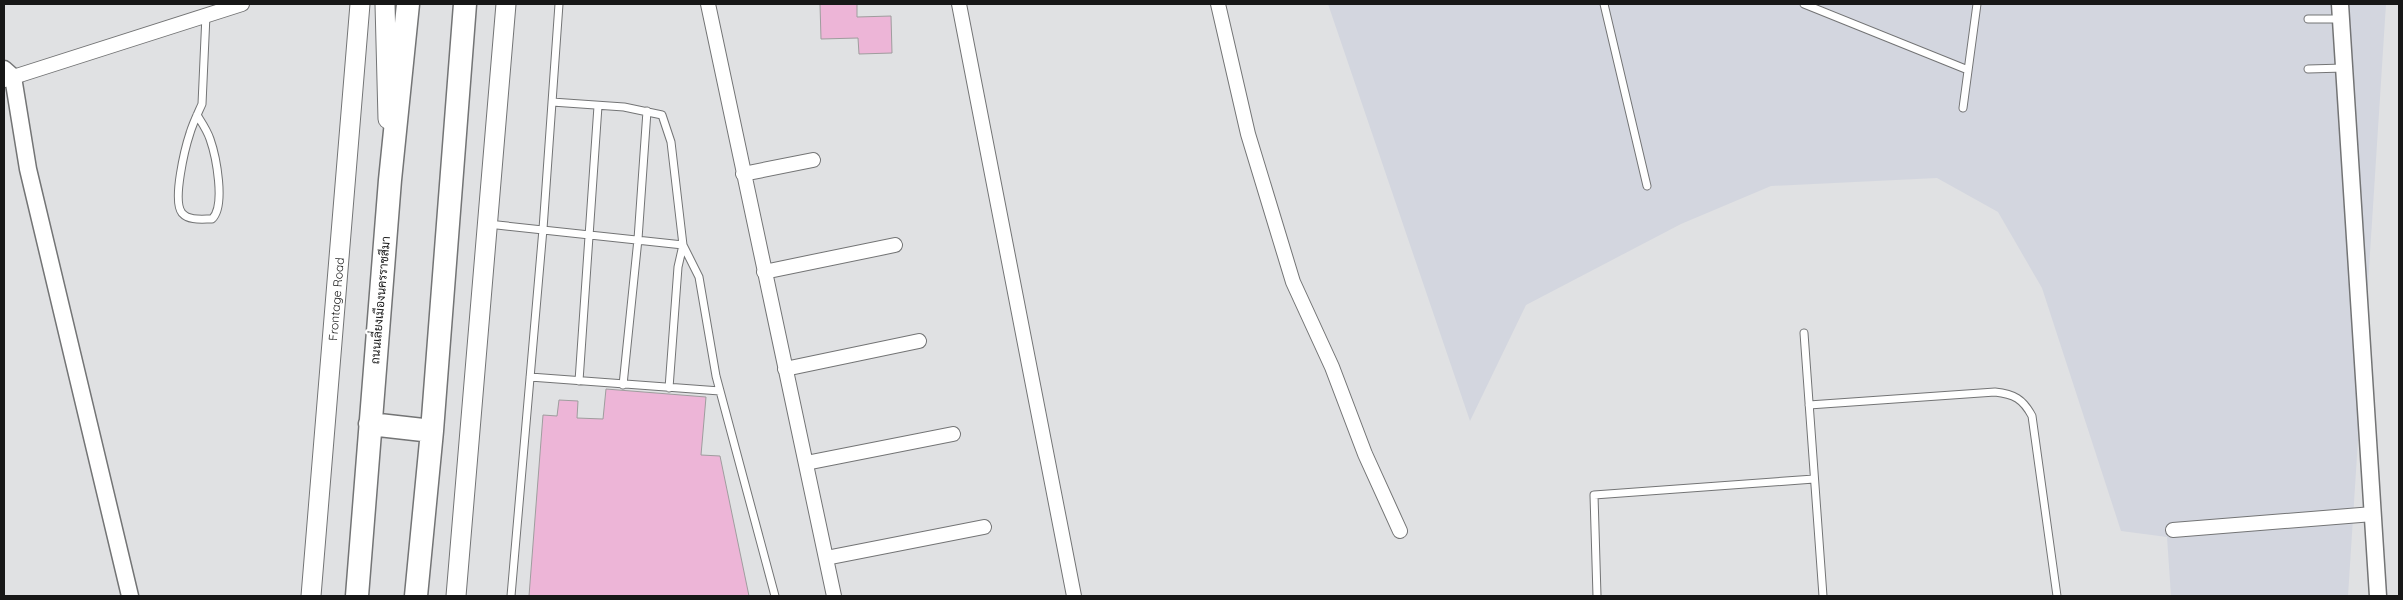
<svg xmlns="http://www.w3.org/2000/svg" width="2403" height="600" viewBox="0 0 2403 600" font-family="Quicksand,Sarabun,sans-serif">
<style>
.built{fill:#d3d6df}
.building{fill:#edb5d7;stroke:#9f9d9e}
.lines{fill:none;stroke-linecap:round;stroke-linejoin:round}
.service-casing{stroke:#737475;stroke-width:9}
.minor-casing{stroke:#737475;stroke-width:16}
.tertiary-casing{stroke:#737475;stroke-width:19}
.secondary-casing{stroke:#737475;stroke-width:21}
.trunk-casing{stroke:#737475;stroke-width:25}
.service{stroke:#fff;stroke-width:7}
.minor{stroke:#fff;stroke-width:14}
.tertiary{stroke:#fff;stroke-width:16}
.secondary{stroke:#fff;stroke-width:19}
.trunk{stroke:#fff;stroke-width:22}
.labels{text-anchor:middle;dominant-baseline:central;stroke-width:4.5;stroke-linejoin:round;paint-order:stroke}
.street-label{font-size:12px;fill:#171717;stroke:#fff}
</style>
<rect width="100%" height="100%" fill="#e0e1e3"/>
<path class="built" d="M1328 4H2386L2348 596H2171L2167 537 2121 531 2042 288 1998 212 1937 178 1771 186 1681 224 1526 305 1470 421Z"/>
<path class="building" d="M820 4H857V17L891 16 892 53 859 54 858 38 821 39Z
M606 389 706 397 701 455 720 456 749 596H529L543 415 557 416 559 400 578 401 577 418 603 419Z"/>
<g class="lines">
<g class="service-casing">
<path id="service" d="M1604 4 1647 186
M1804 4 1968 70
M2308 19H2341
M2308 69 2344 68
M552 102 624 107 662 115 671 142 683 245 678 267 669 388
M1963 108 1977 4
M197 115C202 123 207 130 210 139 216 156 226 206 212 219 202 219 189 221 182 213 172 201 185 148 190 133 193 123 198 113 202 104L206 15
M488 224 683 245 699 277 716 376 775 596
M1804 333 1823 596
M530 377 720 391
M579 381 598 106
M623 385 638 239 647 111
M1809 405 1995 392C2014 394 2023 399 2032 416L2057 596
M511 596 543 229 559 4
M1597 596 1594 495 1814 479"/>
</g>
<g class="minor-casing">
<path id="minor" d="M708 4 834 596
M959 4 1074 596
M1218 4 1248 134 1293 282 1332 367 1365 454 1400 531
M4 80 242 4
M743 174 813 160
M764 272 895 245
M785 369 919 341
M806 463 953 434
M2173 530 2373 514
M826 558 984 527"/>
</g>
<g class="tertiary-casing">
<path id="tertiary" d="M2340 4 2378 596
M4 69 13 77 28 169 130 596"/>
</g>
<g class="secondary-casing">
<g id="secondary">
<path d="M385 4 388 119"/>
<path id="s1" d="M311 596 360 4"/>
<path d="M456 596 506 4"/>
</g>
</g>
<g class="trunk-casing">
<path id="trunk" d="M370 424 432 431
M357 596 390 180 408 4
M416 596 432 431 465 4"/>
</g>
<use href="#service" class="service"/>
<use href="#minor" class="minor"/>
<use href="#tertiary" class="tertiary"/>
<use href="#secondary" class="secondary"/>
<use href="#trunk" class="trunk"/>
</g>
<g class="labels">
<g class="street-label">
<text stroke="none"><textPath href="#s1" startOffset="298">Frontage Road</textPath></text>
<text transform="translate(380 300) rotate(-85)">ถนนเลี่ยงเมืองนครราชสีมา</text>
</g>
</g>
<rect width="2403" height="600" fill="none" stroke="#171717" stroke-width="10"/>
</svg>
